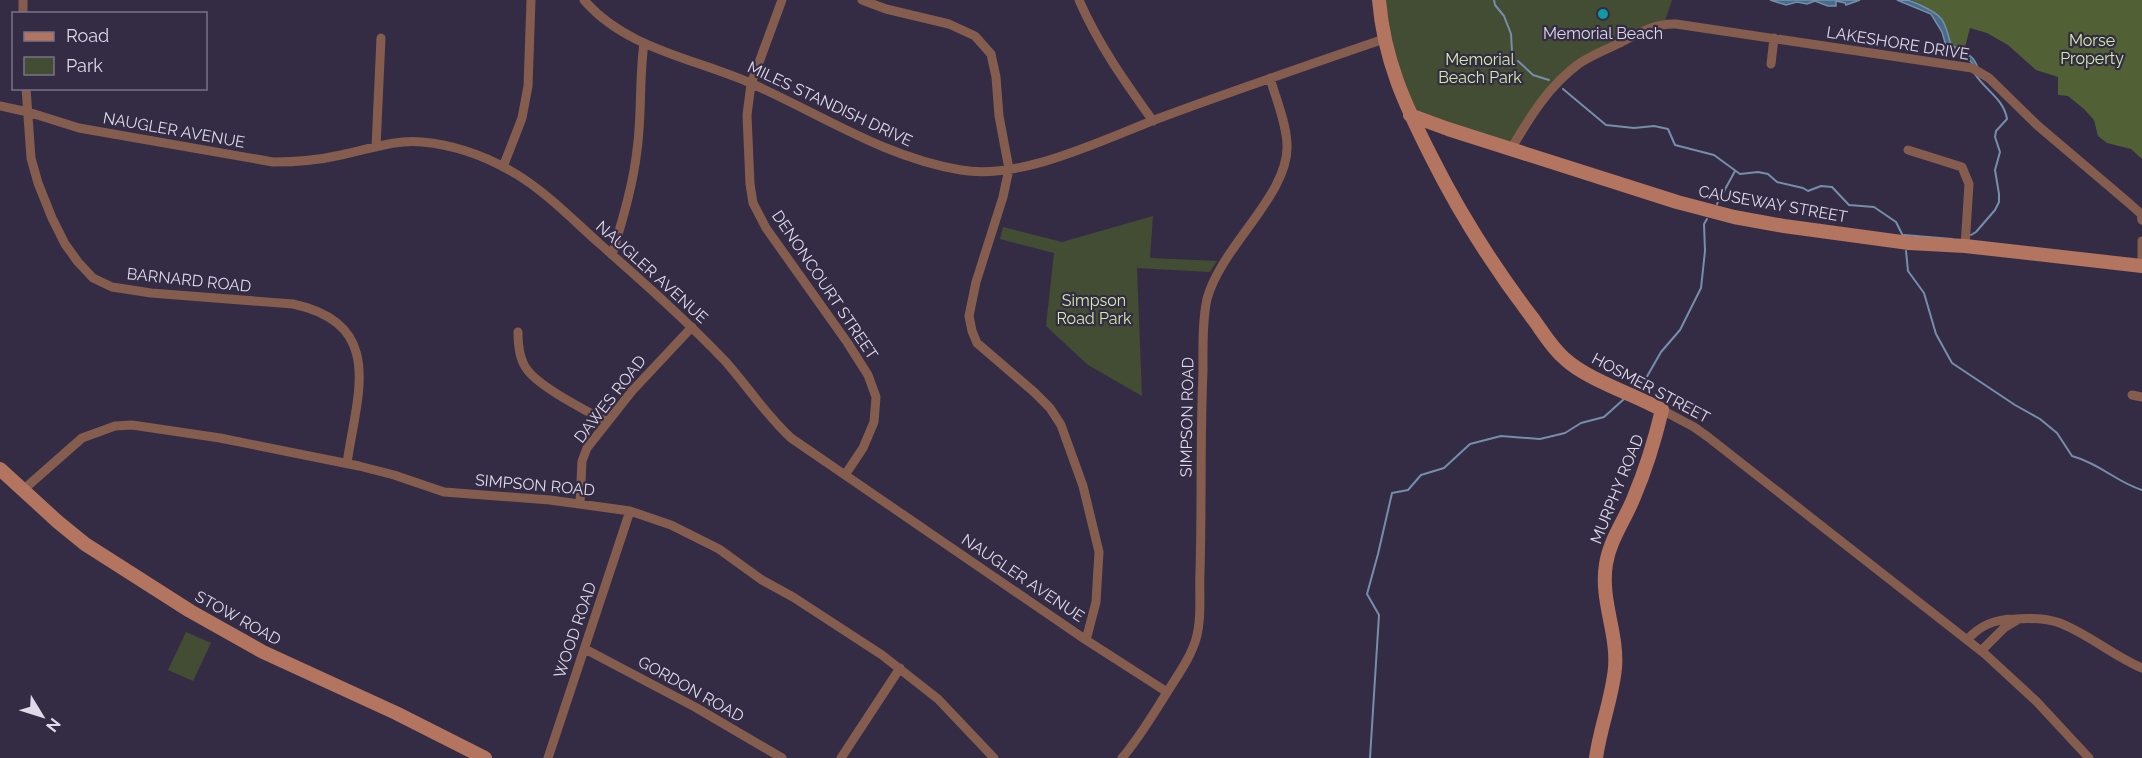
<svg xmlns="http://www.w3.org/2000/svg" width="2142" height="758" viewBox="0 0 2142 758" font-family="Raleway,sans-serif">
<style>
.green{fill:#434d33}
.forest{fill:#516035}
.water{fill:#476d8d;stroke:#758ea9;stroke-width:1.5}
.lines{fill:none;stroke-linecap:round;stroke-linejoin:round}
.stream{stroke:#758ea9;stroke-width:2}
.street{stroke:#855d4f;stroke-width:9}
.secondary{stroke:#b3755f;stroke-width:14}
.culture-dot{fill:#0f9aa8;stroke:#342c44;stroke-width:2}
.labels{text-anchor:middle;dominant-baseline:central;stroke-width:4.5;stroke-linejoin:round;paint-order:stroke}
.poi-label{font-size:16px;fill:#dfdaea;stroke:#342c44}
.park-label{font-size:16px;fill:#d2eda6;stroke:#342c44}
.street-label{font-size:16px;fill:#dfdaea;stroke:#342c44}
</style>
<rect width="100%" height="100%" fill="#342c44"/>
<path class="green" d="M1379 0H1672L1664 24 1571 70 1511 149 1410 115Z
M1153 216 1150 258 1217 261 1210 272 1137 268 1142 396 1088 365 1046 326 1054 253 1000 239 1003 227 1062 242Z
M186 632 211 643 193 681 168 670Z"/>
<path class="forest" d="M1911 0H2142V159L2131 149 2107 143 2098 136 2094 120 2084 109 2068 96 2058 95V77L2036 70 2008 45 1987 33 1970 28 1964 51 1951 45 1941 17 1933 11Z"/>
<path class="water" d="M1770 0H1860L1846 5 1845 3 1836 1V6H1828L1815 1 1807 4 1797 2 1786 5Z
M1897 0C1909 0 1909 0 1920 5 1944 16 1944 19 1951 45 1963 51 1975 55 1978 69L1968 59 1949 50 1946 46 1942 32 1931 14Z"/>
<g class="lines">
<path class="stream" d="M1494 0 1495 5 1504 16 1511 34 1512 51 1513 54
M1518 61 1533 75 1549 80
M1563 89 1606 125 1634 128 1654 126 1668 129 1675 145 1714 155 1740 174 1758 172 1768 174 1777 182 1803 188 1808 191 1821 186 1832 187 1849 205 1874 207 1896 222 1903 236
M1717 204 1735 171
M1904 235 1952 239
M1971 235 1976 232 1995 210 1999 202V194L1995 170 2000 152 1995 137 1996 131 2007 119C2004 99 1985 90 1975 74
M1906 251 1908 271 1924 293 1936 334 1952 363 2015 405 2040 419 2057 433 2072 456C2101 464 2116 482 2142 490
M1636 388 1645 380 1661 352 1680 330 1701 288 1705 251 1704 224 1707 219
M1370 758 1379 615 1367 594 1378 554 1392 493 1408 490 1421 475 1444 468 1470 444 1501 436 1540 439 1565 433 1581 423 1604 417 1624 399"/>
<path class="street" d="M23 0V14
M584 0C625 48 692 58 748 82 819 113 883 157 961 170 1023 181 1108 137 1165 116 1238 89 1311 64 1384 39
M782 0 751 84 747 115 750 184 753 203 766 228 847 342 868 375 876 397 874 422 863 448 845 475
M862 0 886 9 949 24 975 36 991 54 996 77 999 116 1009 169 1003 197 976 282 969 316 972 331 977 343 1034 392 1050 408 1061 425 1083 486 1099 552 1096 602 1086 640
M1079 0C1098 44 1125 82 1153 121
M1771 64 1774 38
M26 88 31 158 38 183 52 218 65 244 78 262 93 278 112 287 151 293 293 304C386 324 357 394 347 463
M0 106 28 112 79 128 273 162C296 162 319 160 341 155 367 150 395 139 422 142 455 145 488 157 516 174 546 192 573 220 600 244 643 282 686 320 726 362 748 387 766 415 791 438L1086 640 1167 692
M376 147 381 38
M1511 149C1530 117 1549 85 1580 63 1592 55 1607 49 1620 43 1639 33 1655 23 1676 24L1972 68 1989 78 2037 125 2130 204 2141 214 2142 220
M1908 150 1962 167 1969 184 1965 246
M503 167 522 118 528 86 531 0
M612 255C622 221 633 186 637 150 642 115 639 79 644 43
M2142 266V241
M518 332C518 343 519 358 526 368 537 386 587 411 607 422
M2132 395 2142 397
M1662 410 1694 427 1708 437 1985 654 2037 702 2089 758
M23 490 82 438 115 426 132 425 220 438 359 466 394 475 444 492 550 500 630 511 671 525 719 549 762 580 793 597 882 655 938 699 994 758
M580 503 582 461 587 448 632 391 692 327
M1967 640C1980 625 1995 619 2015 619 2029 618 2043 618 2057 622 2086 632 2113 656 2142 668
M585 649 695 707 782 758
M1981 651 2004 628 2019 619
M548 758 630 511
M841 758 900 668
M1122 758C1139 738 1152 716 1166 694 1177 676 1190 659 1196 639 1202 618 1199 593 1200 571 1202 505 1200 438 1203 371 1203 348 1202 322 1207 299 1221 246 1290 194 1287 144 1286 122 1276 99 1270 78"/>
<path class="secondary" d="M1379 0C1384 60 1405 105 1432 158 1461 216 1495 269 1534 320 1544 334 1552 348 1565 359 1588 380 1633 394 1662 410 1655 439 1646 469 1634 497 1625 520 1610 539 1606 564 1600 600 1618 633 1615 668 1612 699 1600 728 1596 758
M1410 115 1448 129 1677 202 1734 217 1784 226 1909 243 1965 246 2142 266
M0 469 58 522 85 544 190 611 263 652 396 713 485 758"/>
</g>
<circle class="culture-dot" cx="1603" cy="14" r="6"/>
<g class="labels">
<g class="poi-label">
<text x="1603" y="33">Memorial Beach</text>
</g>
<g class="park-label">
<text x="2092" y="40">Morse<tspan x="2092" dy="18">Property</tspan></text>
<text x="1480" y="59">Memorial<tspan x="1480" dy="18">Beach Park</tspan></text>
<text x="1094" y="300">Simpson<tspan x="1094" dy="18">Road Park</tspan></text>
</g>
<g class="street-label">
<text transform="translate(1898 43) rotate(9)">LAKESHORE DRIVE</text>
<text transform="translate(830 104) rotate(25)">MILES STANDISH DRIVE</text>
<text transform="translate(174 130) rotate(10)">NAUGLER AVENUE</text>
<text transform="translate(1773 204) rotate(10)">CAUSEWAY STREET</text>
<text transform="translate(652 272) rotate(42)">NAUGLER AVENUE</text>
<text transform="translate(189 280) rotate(6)">BARNARD ROAD</text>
<text transform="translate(825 285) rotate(56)">DENONCOURT STREET</text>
<text transform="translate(1651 388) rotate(28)">HOSMER STREET</text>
<text transform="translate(610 399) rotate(-52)">DAWES ROAD</text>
<text transform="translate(1187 417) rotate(-89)">SIMPSON ROAD</text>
<text transform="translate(535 485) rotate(5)">SIMPSON ROAD</text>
<text transform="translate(1617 489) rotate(-68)">MURPHY ROAD</text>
<text transform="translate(1023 578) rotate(34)">NAUGLER AVENUE</text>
<text transform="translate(238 618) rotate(29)">STOW ROAD</text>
<text transform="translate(575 630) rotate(-71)">WOOD ROAD</text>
<text transform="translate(691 689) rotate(29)">GORDON ROAD</text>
</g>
</g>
<rect x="12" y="12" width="195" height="78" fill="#342c44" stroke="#787286" stroke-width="1.5"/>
<rect x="24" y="32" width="30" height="9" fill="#b3755f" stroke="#787286" stroke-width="1.5"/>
<text x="66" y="42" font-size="18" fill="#dfdaea">Road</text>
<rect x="24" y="57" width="30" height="18" fill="#434d33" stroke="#787286" stroke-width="1.5"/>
<text x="66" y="72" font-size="18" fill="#dfdaea">Park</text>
<g transform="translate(42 716) rotate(128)" stroke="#342c44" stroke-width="4.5" paint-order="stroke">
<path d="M0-4.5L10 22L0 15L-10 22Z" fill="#dfdaea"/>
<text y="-9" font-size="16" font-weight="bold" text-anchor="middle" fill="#dfdaea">N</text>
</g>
</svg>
